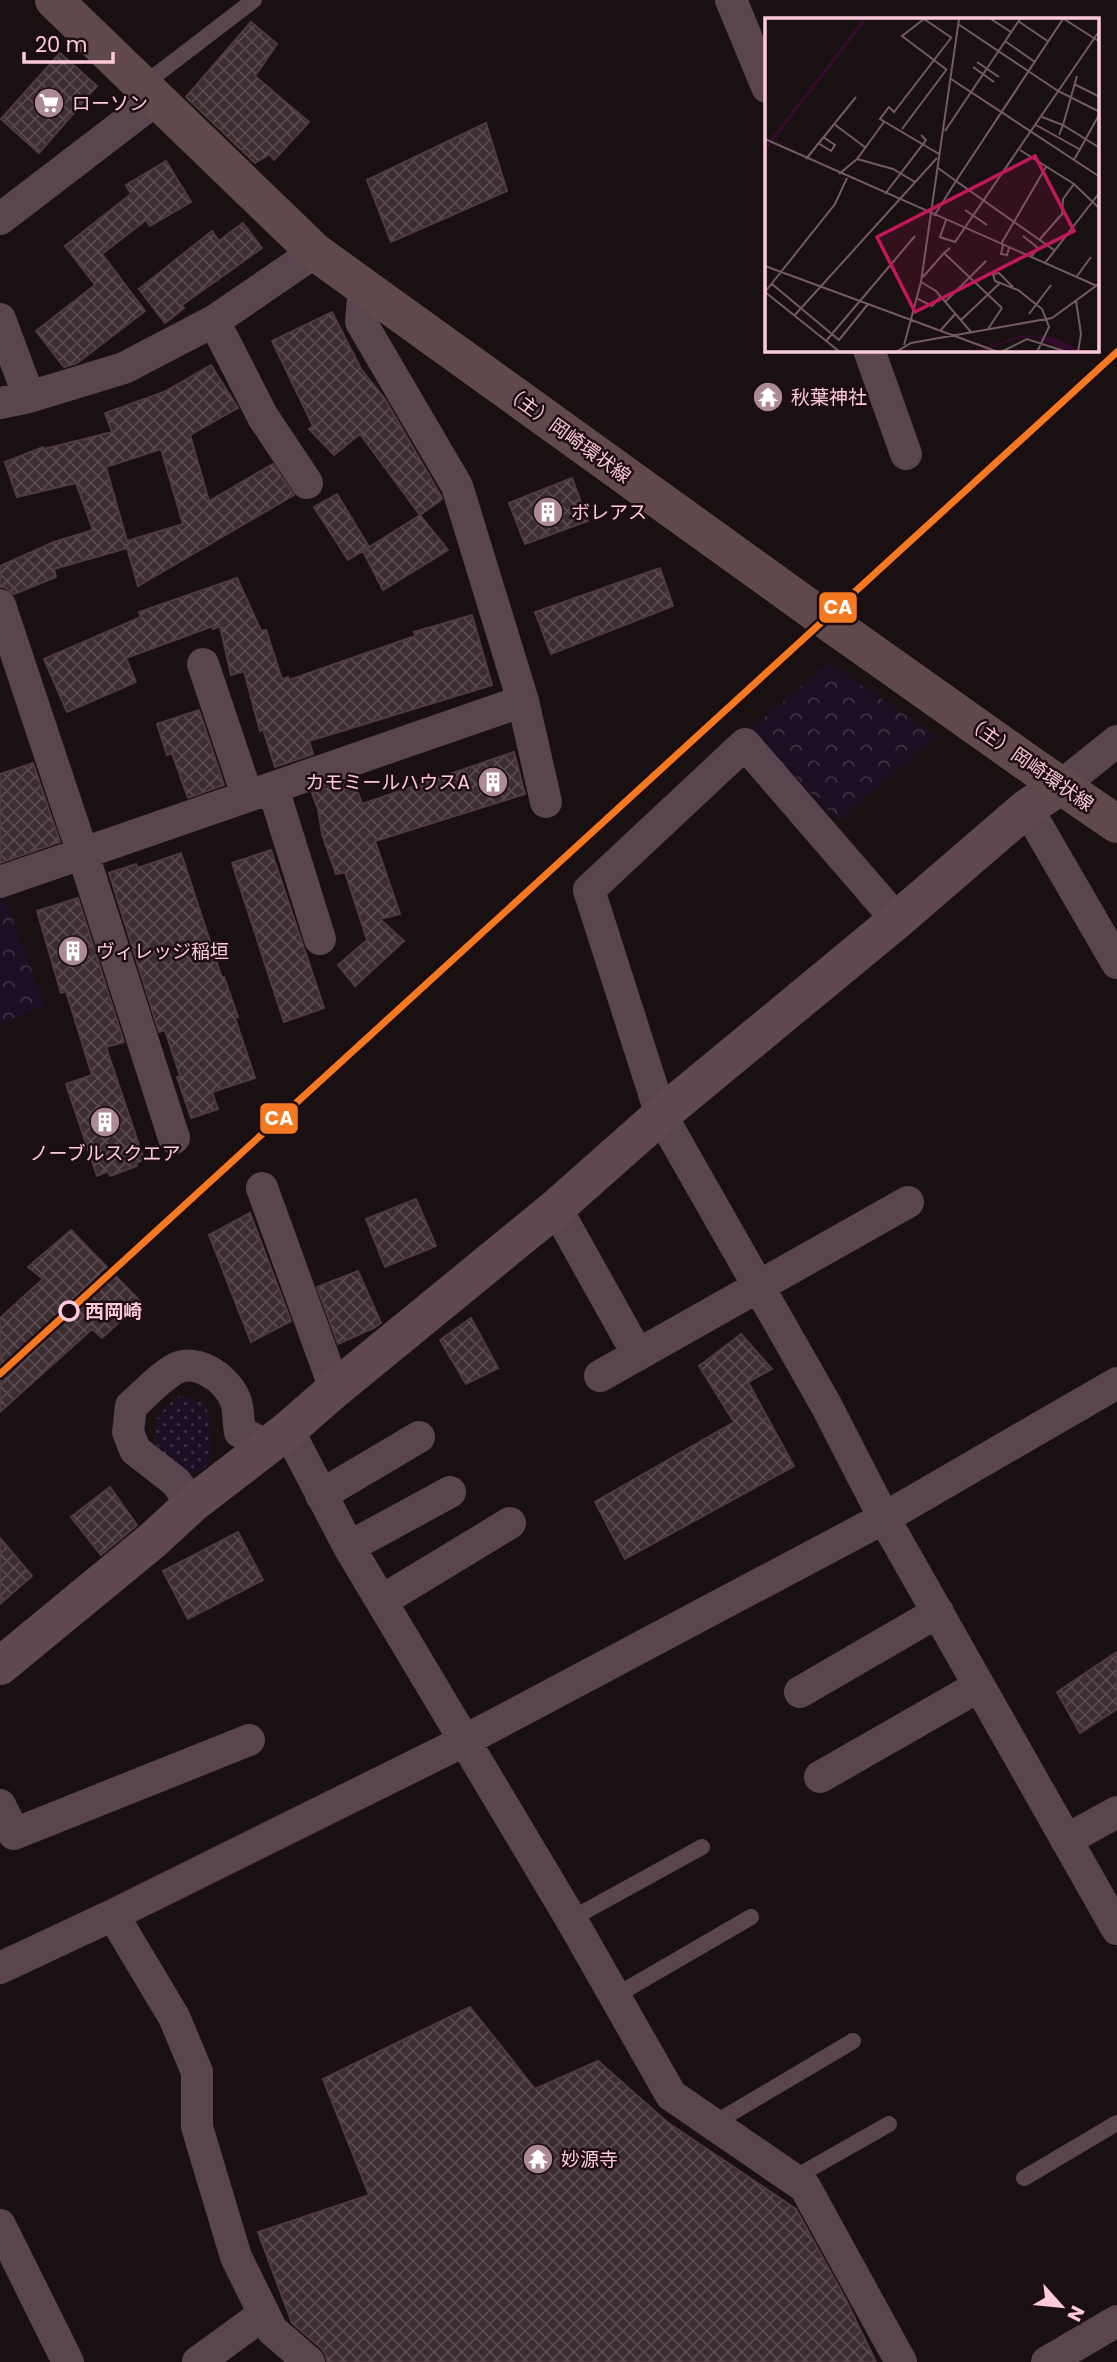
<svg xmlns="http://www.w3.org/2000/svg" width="1117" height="2362" viewBox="0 0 1117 2362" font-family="Poppins,'Noto Sans JP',sans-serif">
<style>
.grass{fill:url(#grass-dots)}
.forest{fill:url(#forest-crowns)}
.building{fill:url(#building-cross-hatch);stroke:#4e3a3f;stroke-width:2;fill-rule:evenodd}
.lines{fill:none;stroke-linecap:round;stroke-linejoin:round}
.lane{stroke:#5a454e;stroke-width:16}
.street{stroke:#5a454e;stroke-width:32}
.secondary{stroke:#604752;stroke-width:38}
.primary{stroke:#61494b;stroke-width:38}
.rail-1-casing{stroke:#1d0c11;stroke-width:12}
.rail-1{stroke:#f47921;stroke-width:7}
.stop-dot{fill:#1d0c11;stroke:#fdc9db;stroke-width:3.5}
.labels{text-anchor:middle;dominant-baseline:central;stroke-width:5;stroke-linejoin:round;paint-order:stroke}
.poi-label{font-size:19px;fill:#fdc9db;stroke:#1d0c11;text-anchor:start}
.street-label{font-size:19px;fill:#fdc9db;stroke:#1d0c11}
.stop-label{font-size:19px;font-weight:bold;fill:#fdc9db;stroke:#1d0c11;text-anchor:start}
.inset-river{fill:none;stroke:#350b2d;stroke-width:3.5}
.inset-road{fill:none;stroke:#745a62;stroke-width:2}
.view{fill:#c2185b;fill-opacity:0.15;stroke:#c2185b;stroke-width:3.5}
.inset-edge{fill:none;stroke:#fdc9db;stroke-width:3.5}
.line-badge{stroke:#1d0c11;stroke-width:2.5}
.badge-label{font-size:19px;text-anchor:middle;font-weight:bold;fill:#fff}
</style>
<defs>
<pattern id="grass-dots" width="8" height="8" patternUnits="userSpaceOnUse" patternTransform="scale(1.75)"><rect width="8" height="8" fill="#1b0f24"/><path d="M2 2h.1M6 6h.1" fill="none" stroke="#3d3143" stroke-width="1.8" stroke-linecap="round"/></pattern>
<pattern id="forest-crowns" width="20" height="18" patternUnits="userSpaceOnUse" patternTransform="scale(1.75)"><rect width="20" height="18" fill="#1b0f24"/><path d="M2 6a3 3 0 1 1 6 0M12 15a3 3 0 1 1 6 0" fill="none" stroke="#3d3143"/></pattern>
<pattern id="building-cross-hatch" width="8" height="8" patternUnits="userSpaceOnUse" patternTransform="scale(1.75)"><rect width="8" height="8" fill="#3c2d31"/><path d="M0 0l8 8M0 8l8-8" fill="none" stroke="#594a4e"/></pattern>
</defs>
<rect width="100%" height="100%" fill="#191012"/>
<path class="grass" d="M184 1395C192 1397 203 1401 207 1410 210 1415 209 1426 210 1432 213 1454 215 1470 188 1474 168 1457 138 1440 162 1412 169 1404 173 1398 184 1395Z"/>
<path class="forest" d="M829 663 936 736 838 821 750 729Z
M2 891 45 1006 0 1023V892Z"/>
<path class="building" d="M251 22 277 44 255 76 309 122 274 160 270 154 255 163 186 97Z
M60 53 97 86 39 153 1 119Z
M486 123 507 191 391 242 367 180Z
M166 161 191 202 150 226 146 220 102 254 145 311 77 363 64 367 36 331 95 285 65 246 131 194 126 185Z
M243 223 262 248 182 305 184 308 165 323 139 289 212 231 219 241Z
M332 312 361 369 385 399 441 496 442 499 420 515 360 434 334 455 309 429 313 426 272 341Z
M211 365 238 408 190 435 209 501 273 464 294 495 138 586 127 548 54 569 56 577 14 594 4 587H0V566L54 542 93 530 76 483 17 497 5 462 43 447 44 449 112 432 105 413 164 392ZM161 449 183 524 127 541 106 467Z
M572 478 588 521 525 544 509 503Z
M337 494 369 547 348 560 314 507Z
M420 515 448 550 383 590 363 551Z
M660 568 673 606 551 654 535 612Z
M237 578 261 631 266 630 282 679 288 677 289 680 415 636 414 632 472 615 492 685 309 741 313 754 275 767 263 729 260 731 244 671 231 675 220 626 213 629V626L126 658 136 682 67 712 44 659 141 617 139 612Z
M199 710 224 785 188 798 172 753 167 755 157 724Z
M514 752 525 794 375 841 400 914 380 919 404 941 355 986 338 965 367 940 345 872 336 874 322 834 318 809 312 793 353 779 362 804Z
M33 763 60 842 0 863V774Z
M271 850 324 1008 284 1022 232 863Z
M181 853 222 978 224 977 238 1017 235 1018 255 1078 212 1092 218 1109 191 1118 177 1077 180 1076 165 1030 159 1032 109 873 136 864 138 868Z
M78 898 124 1042 106 1047 144 1160 136 1163 137 1166 110 1176 108 1171 97 1176 66 1084 92 1075 66 991 61 993 37 911Z
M416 1199 436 1246 385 1267 366 1219Z
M250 1213 291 1321 251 1342 209 1235Z
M71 1230 141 1302 102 1338 92 1329 0 1412V1318L43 1279 28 1267Z
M358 1271 381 1323 374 1328 338 1344 317 1287Z
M471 1318 498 1368 466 1384 440 1340Z
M741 1334 772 1369 748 1382 794 1466 625 1559 595 1502 734 1422 699 1366Z
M110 1487 137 1525 101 1555 71 1517Z
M238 1532 263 1580 188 1619 163 1571Z
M0 1538 32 1576 0 1604Z
M1117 1652V1709L1080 1733 1057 1692Z
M470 2007 535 2089 598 2061 667 2122 796 2209 846 2300 876 2362H327L326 2355 321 2348 292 2323 258 2232 369 2195 323 2079Z"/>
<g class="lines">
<path class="lane" d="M143 85 254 0
M571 1919 702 1847
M615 1996 751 1917
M713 2124 853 2041
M794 2178 889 2124
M1024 2178 1117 2123"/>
<path class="street" d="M731 0 767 87
M0 219 158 98
M364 287 361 322 457 486 523 701
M0 319 29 397
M214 321 263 417 307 483
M869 350 906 454
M0 403 29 397 124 368 214 321 315 252
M0 605 83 854 174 1138
M203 664 247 795
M1062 785 1117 741
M273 788 320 939
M1027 808 1117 963
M0 882 523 701 546 802
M897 920 745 744 589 890 661 1115 826 1405 884 1518 1117 1929
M262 1188 335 1389
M556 1208 638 1355
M600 1376 908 1202
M288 1430 349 1547 571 1919 671 2095 805 2187 901 2362
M321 1495 419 1437
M192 1504 176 1482 135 1450 128 1432 131 1406C145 1394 158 1379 173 1370 195 1356 226 1378 235 1399 239 1408 238 1422 240 1432L268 1446
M349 1547 450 1492
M383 1600 510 1523
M800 1692 938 1612
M820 1777 979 1686
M0 1805 14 1834 249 1740
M1066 1840 1117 1812
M113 1915 174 2017 197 2072V2127L236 2257 272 2330 309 2362
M0 1968 113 1915 464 1741 884 1518 1117 1383
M0 2225 68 2362
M198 2362 264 2314
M1047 2362 1117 2321"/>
<path class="secondary" d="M0 1666 153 1540 192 1504 288 1430 335 1389 556 1208 661 1115 897 920 1027 808 1062 785"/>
<path class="primary" d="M54 0 315 252 826 620 1035 768 1117 824"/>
<g class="rail-1-casing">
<path id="rail-1" d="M0 1374 1117 352"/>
</g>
<use href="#rail-1" class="rail-1"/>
</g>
<defs>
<g id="supermarket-disc" transform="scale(1.575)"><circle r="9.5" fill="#ad8895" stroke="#1d0c11"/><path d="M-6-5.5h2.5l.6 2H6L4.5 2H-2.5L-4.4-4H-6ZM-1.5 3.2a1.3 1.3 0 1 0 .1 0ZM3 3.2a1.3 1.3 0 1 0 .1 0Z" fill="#fff"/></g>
<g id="temple-disc" transform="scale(1.575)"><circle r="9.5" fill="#ad8895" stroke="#1d0c11"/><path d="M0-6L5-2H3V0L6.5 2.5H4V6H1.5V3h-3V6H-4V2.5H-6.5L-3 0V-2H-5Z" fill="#fff"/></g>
<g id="building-disc" transform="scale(1.575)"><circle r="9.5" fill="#ad8895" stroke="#1d0c11"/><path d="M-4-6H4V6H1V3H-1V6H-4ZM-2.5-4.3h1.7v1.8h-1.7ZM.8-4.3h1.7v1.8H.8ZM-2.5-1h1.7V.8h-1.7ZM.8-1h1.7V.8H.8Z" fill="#fff"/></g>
</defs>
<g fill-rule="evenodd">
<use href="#supermarket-disc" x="49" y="103"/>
<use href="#temple-disc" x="768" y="397"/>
<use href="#building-disc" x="548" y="512"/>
<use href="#building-disc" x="493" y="782"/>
<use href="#building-disc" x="73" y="951"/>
<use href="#building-disc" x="105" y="1122"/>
<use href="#temple-disc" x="538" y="2159"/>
</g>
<circle class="stop-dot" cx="69" cy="1311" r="9"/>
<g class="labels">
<g class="poi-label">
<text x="72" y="103">ローソン</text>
<text x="791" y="397">秋葉神社</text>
<text x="571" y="512">ボレアス</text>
<text x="470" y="782" text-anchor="end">カモミールハウスA</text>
<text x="96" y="951">ヴィレッジ稲垣</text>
<text x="105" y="1153" text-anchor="middle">ノーブルスクエア</text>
<text x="561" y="2159">妙源寺</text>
</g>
<g class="street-label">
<text transform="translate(567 434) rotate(36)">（主）岡崎環状線</text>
<text transform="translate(1029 763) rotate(35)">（主）岡崎環状線</text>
</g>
<g class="stop-label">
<text x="85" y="1311">西岡崎</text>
</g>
</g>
<g transform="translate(765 18)">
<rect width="334" height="334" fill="#191012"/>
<path d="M257 317 288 319 320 334H304L269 319 248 322 215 334H208Z" fill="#350b2d"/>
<path class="inset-river" d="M0 131 100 1"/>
<path class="inset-road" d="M159 1 137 18 182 52M159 1 187 20M226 1 246 14M299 1 335 24M253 3 284 24M193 6 293 73 335 94M240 23 270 44M212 44 234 59M208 49 229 64M312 58 298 107 335 130M186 61 335 159M309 66 335 79M277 99 298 107 294 117M69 106 101 130M271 107 314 131M137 111 182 51M180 113 255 1M0 121 332 268M53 125 66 133 70 127 58 119M255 132 309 166 335 191M174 136 115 101 124 89 129 94 186 20M41 141 91 79M92 141 128 151 150 164M309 142 335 95M74 156 92 141 119 104M120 176 161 122 156 117M200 192 222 207M169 198 191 163 173 150M181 202 175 219 190 224 335 12M258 218 273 230 266 239M275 221 297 196 298 181 309 166M236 226 281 149M238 227 236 236 242 237 244 230M185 230 179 235 237 290M289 232 191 163 298 1M280 245 335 174M0 248 233 334M312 258 326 239M158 259 179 235M156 264 171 273 206 314M7 266 74 322 103 286M248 269 234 255 228 256 230 263 253 272 277 291 284 309 272 334M0 274 70 186 82 160M0 274 75 334M151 280 167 288 176 278M311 283 316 316 313 334M180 284 221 243M264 296 286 267M29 298 172 140M196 302 235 265M223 311 237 290M175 313 191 295M61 323 150 218M139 327 156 264 194 1M131 334 146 325 287 300 335 265M236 334 262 321 302 334"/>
<path class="view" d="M270 138 309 213 150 294 112 219Z"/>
<rect width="334" height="334" class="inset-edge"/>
</g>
<g class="line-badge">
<rect x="818" y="591" width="40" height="33" rx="7" fill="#f47921"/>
<rect x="259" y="1102" width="40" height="33" rx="7" fill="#f47921"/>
</g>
<g class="badge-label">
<text x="838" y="614">CA</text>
<text x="279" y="1125">CA</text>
</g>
<g transform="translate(1061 2306) rotate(117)" stroke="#1d0c11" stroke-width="5" paint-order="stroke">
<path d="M0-5L12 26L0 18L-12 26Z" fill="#fdc9db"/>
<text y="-10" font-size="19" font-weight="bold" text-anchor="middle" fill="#fdc9db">N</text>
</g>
<path d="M24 52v10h89v-10" fill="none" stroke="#fdc9db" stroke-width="3.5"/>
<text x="35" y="52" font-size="21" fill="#fdc9db" stroke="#1d0c11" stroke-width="5" paint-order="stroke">20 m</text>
</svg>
